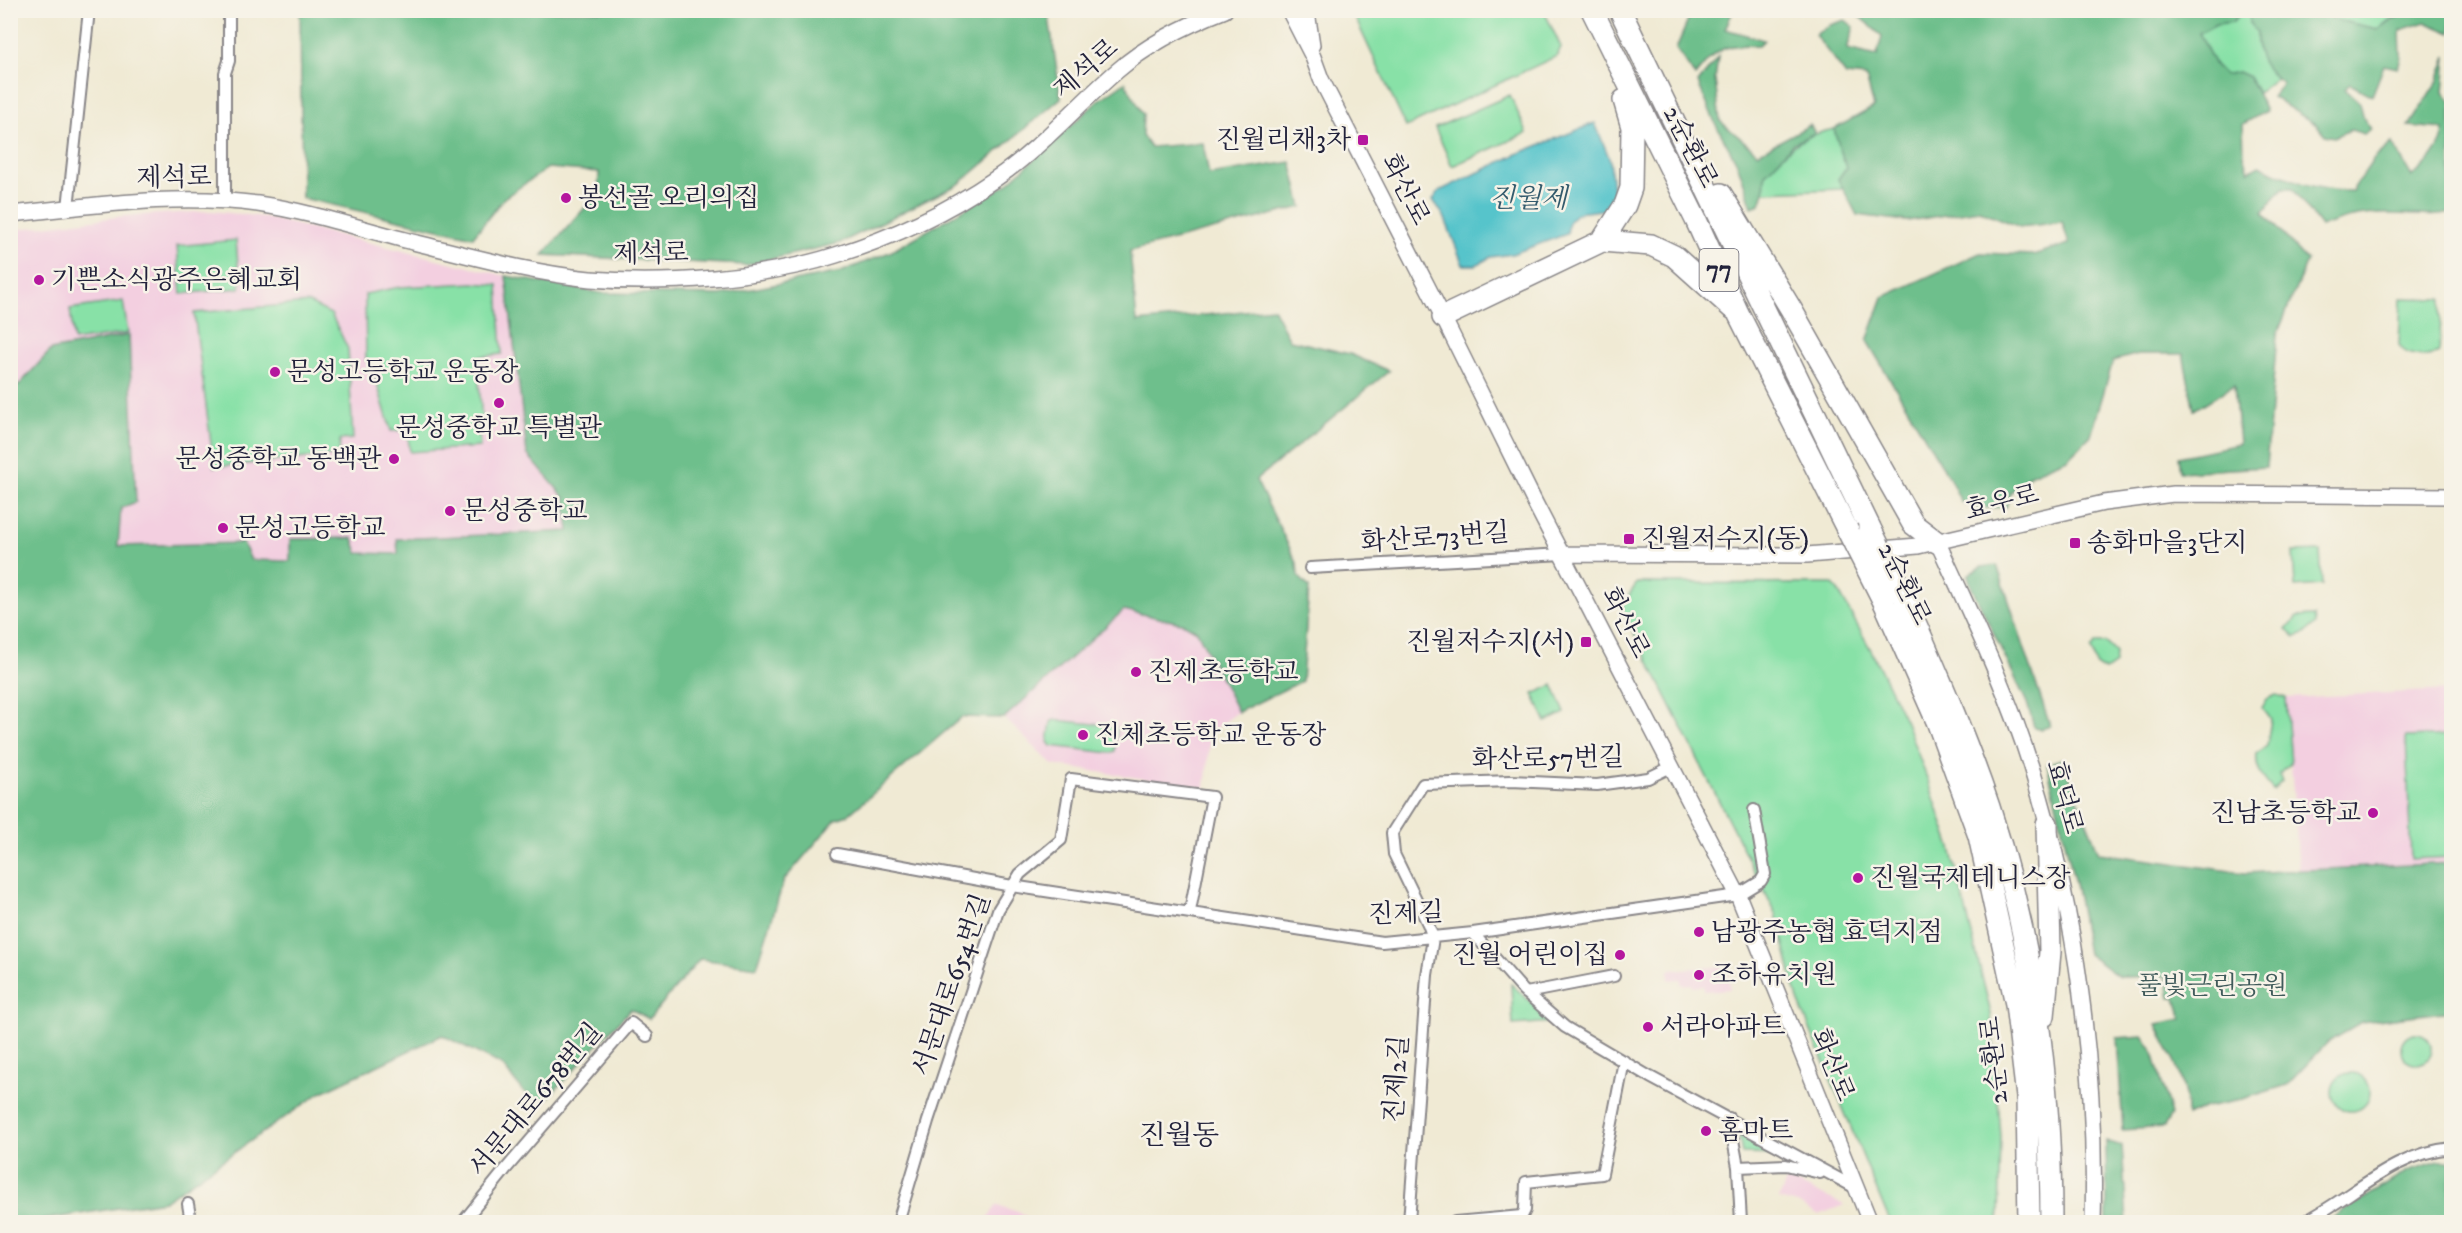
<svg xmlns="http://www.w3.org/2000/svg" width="2462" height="1233" viewBox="0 0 2462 1233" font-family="'IM FELL DW Pica','Noto Serif KR',serif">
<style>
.built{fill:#f3cfe0}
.green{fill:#88e1a7;stroke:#558271;stroke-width:1.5}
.forest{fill:#6ebf8c;stroke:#487064;stroke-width:1.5}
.water{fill:#56c4cb;stroke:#3c7383;stroke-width:1.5}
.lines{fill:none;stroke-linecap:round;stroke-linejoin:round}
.street-casing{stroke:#898688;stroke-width:14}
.secondary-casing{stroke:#898688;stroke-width:18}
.highway-casing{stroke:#898688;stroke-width:24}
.street{stroke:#fff;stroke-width:10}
.secondary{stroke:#fff;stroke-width:15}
.highway{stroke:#fff;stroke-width:21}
.highway-bridge-casing{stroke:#898688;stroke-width:24;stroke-linecap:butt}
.highway-bridge{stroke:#fff;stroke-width:21}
.poi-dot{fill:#b5179e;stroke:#f7f3e8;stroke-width:2}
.labels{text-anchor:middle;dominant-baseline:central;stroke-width:5;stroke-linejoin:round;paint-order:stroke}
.shield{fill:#f7f3e8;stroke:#62616f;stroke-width:1.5}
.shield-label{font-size:24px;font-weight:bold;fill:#22223b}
.street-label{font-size:26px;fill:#22223b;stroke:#f7f3e8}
.poi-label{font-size:26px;fill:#22223b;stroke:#f7f3e8;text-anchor:start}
.park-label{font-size:26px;fill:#415b5b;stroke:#f7f3e8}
.water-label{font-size:27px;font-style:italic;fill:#345b6d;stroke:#f7f3e8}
.quarter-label{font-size:28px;fill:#22223b;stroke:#f7f3e8}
</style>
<rect width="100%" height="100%" fill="#f7f3e8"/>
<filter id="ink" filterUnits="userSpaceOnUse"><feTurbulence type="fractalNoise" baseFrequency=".0167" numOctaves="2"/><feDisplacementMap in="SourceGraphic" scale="12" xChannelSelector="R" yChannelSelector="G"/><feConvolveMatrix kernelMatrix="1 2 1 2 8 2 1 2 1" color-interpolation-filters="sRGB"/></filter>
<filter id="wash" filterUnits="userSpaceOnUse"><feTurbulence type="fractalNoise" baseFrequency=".008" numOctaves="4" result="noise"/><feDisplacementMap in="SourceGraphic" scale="24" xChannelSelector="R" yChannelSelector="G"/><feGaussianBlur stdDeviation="1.35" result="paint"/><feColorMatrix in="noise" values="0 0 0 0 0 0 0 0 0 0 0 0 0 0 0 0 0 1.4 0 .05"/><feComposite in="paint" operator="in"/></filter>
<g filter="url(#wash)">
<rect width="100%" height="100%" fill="#f0ead4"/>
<path class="built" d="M212 211 264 217 506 276 527 454 566 498 570 531 397 539 398 554 357 553 291 539V561L251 560 243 543 118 546 121 507 51 350 19 386 11 388V230L125 216Z
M1124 609 1185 624 1197 632 1238 712 1211 732 1205 788 1053 765 1004 718Z
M2451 690V863L2299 871 2286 698Z
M1728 966 1730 989 1704 991V986L1693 987 1692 984 1681 985V979L1669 980V970Z
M1787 1179 1844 1205 1818 1215 1801 1205 1779 1199Z
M997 1205 1021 1213 1034 1222H985Z"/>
<path class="green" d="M1352 11H1544L1561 47 1557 56 1406 127Z
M2239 11H2250L2249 23 2257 32C2256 51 2261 64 2276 78L2258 93 2249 77 2238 72 2225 75 2215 65 2199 33 2216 24 2233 22 2240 14Z
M2330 11H2409L2392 18 2378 29 2331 19Z
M1510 95 1527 133 1452 166 1435 128Z
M1834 129 1846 168 1838 179 1843 189 1764 192 1765 174C1788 149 1799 136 1834 129Z
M236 240 240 288 181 294 177 246Z
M473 283 498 285 502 354 477 357 483 433 479 434 480 447 410 452 407 430 391 431 371 363 366 360 365 294 400 287Z
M2401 298 2442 299 2439 353C2428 358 2405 357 2399 345Z
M123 301 128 333 74 341 70 309Z
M309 303 331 314 348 349 353 439 340 440 339 455 214 467 194 313Z
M2320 551 2322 585 2295 587 2293 552Z
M1637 583 1832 584 1837 589 1871 650 1906 722 1930 786 1951 848 1991 1014 2001 1136 1999 1222H1890L1798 1000 1776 914 1621 607Z
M2314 616 2315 624 2305 634 2295 637 2286 630 2297 617Z
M2096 643H2106L2116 653 2115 664 2105 671 2097 666 2091 650Z
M1553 685 1565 713 1546 722 1533 694Z
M2276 695 2286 698 2291 763 2279 775 2282 781 2273 790C2262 777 2255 770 2257 753L2267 746 2271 719 2262 708 2267 699Z
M1054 720 1115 726 1117 729 1115 751 1111 753 1051 746 1048 742 1051 722Z
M2451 735V857L2411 859 2406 737Z
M1511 984 1549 1018 1555 1022 1513 1025Z
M2401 1049a15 15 0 1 1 30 0a15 15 0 1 1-30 0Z
M2332 1092a19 19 0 1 1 38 0a19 19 0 1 1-38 0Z
M1739 1136 1750 1138 1787 1155 1742 1154Z"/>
<path class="forest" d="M2330 10 2332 19 2378 29C2407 8 2417 10 2451 11V33L2425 22 2400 30 2401 57 2398 68 2384 65 2372 96 2350 84 2345 89 2360 103 2364 119 2371 129 2364 134 2351 130 2334 137 2325 135 2317 125 2272 97 2283 83C2263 69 2256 56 2257 32L2249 23 2250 11Z
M300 11H1048L1061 98 959 184 840 243 746 265 543 255 598 193 599 172 548 168 504 198 473 237 302 198Z
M1692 11H1733L1725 29 1764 40 1759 45C1722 45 1718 47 1695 76L1676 49Z
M1856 11H2239L2240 14 2233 22 2216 24 2199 33 2215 65 2225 75 2238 72 2249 77 2266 111 2243 124 2244 156 2249 171 2259 165C2291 180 2316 191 2352 191L2373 160 2392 143 2412 177C2425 167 2444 147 2444 129L2409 126 2438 81 2447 56 2444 92 2451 102V213C2432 218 2415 214 2395 214 2370 213 2344 217 2321 227L2292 188H2283L2263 212 2307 261 2277 335 2266 467 2180 472 2178 457 2239 444 2234 385 2194 410 2183 354H2138L2113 361 2091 435 2067 459 2031 474 2010 493 2006 507 1978 508 1961 502 1949 477 1867 341 1883 297 1980 253 2033 255 2069 244 2062 222 2020 227 1979 210 1907 221 1857 215 1838 179 1846 168 1834 129 1874 107 1866 77 1846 75 1815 35 1830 25 1845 20 1854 27 1847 49 1877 56 1882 36 1855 13Z
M1718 57 1715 80 1720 121 1758 153 1810 125 1815 133 1794 143 1765 174 1764 192 1760 204 1752 207 1737 163 1716 125 1698 83Z
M1125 82 1143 114 1142 136 1151 147 1203 143 1209 175 1291 162 1302 207 1130 251 1137 322 1273 308 1290 340 1350 354 1389 371 1256 480 1297 563 1298 576 1309 587 1302 681 1238 712 1197 631 1185 624 1124 610 1004 718 962 717 848 815 836 819 784 880 757 967 700 959 649 1019 631 1009 541 1105 521 1089 502 1065 442 1035 320 1093 164 1201 28 1222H11V388L19 385 51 350 129 335 136 502 121 508 118 546 243 543 251 560 290 561V539L353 538 358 553 398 554 397 539 569 531 565 498 527 454 506 276 601 293 720 295 841 272 892 251 1006 185 1098 101Z
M1997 565 2050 726 2042 729 2034 727 2027 703 1971 586 1968 575 1981 567Z
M2062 759 2099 853 2245 873 2451 863V1011L2361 1022 2328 1042 2287 1085 2236 1101 2205 1107 2187 1116C2188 1085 2170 1052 2157 1024L2182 1019 2176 998H2170L2166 976 2119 977 2088 954 2078 897 2047 764Z
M2143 1036 2152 1049 2171 1115 2164 1127 2123 1130 2117 1038Z
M2106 1141 2122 1146 2127 1222H2107Z
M2439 1161H2451V1222H2326L2408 1171Z"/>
<path class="water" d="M1595 123 1610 160 1613 191 1616 196 1610 209 1577 213 1569 221 1567 234 1512 254 1491 257 1476 265H1463L1444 216 1433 200 1439 191 1517 154Z"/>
</g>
<g filter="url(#ink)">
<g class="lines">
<g class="street-casing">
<path id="street" d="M225 201V73L229 61V10
M68 208 89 10
M1310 568 1563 554
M837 854 1012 886 1382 942 1473 933 1738 895 1761 881 1765 874 1754 810
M1473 933 1523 990 1565 1027 1650 1077 1856 1188
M1526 993 1614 976
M1729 1118 1738 1167 1741 1222
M1738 1167 1786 1165 1820 1173
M188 1204 191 1222
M463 1222 505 1170 631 1023 647 1036
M898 1222 928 1121 998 910 1020 874 1061 840 1071 779 1212 797 1190 911
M1409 1222 1427 975 1433 938 1428 924 1394 854 1392 833 1423 784 1511 781 1597 785 1648 778 1671 767
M1455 1222 1522 1216 1525 1210 1526 1182 1602 1174 1624 1061
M2304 1222C2353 1197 2393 1153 2452 1148"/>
</g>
<g class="secondary-casing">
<path id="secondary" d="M1290 12 1313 57 1321 79 1443 317 1535 503 1738 895 1870 1222
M1307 12 1312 45
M10 214C93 206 175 193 258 204 312 212 364 230 417 243 474 257 531 273 590 279 663 285 766 278 836 255 891 238 947 212 995 179 1040 149 1076 106 1117 71 1149 43 1186 25 1225 10
M1938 543C1972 617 2008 692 2032 770 2077 915 2097 1070 2093 1222
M1563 554 1807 555 1918 546 2104 503 2173 494 2452 496"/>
</g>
<g class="highway-casing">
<path id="highway" d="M1592 10 1696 220 1738 313 1847 529
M1620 10 1869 526
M1721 194 1791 309 1913 524 1938 543
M1602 241 1651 245 1674 256 1732 308
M1443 317 1602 241 1625 205 1631 188 1632 127 1624 100
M1904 597C1934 666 1965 735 1989 807 2033 940 2051 1083 2051 1222
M1884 602 1937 721 1979 836 2016 1004 2027 1097 2029 1222
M2044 1016 2050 952 2047 824"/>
</g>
<use href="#street" class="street"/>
<use href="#secondary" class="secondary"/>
<use href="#highway" class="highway"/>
<g class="highway-bridge-casing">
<path id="highway-bridge" d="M1869 526 1904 597
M1847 529 1884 602"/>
</g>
<use href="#highway-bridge" class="highway-bridge"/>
</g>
</g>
<g class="poi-dot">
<rect x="1357" y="134" width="12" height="12" rx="3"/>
<circle cx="566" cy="198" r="6"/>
<circle cx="39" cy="280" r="6"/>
<circle cx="275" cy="372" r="6"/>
<circle cx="499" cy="403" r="6"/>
<circle cx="394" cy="459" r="6"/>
<circle cx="450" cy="511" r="6"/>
<circle cx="223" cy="528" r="6"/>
<rect x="1623" y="533" width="12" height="12" rx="3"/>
<rect x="2069" y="537" width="12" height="12" rx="3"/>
<rect x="1580" y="636" width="12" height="12" rx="3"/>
<circle cx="1136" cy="672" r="6"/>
<circle cx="1083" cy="735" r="6"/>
<circle cx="2373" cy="813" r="6"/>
<circle cx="1858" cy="878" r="6"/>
<circle cx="1699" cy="932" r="6"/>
<circle cx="1620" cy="955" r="6"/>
<circle cx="1699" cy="975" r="6"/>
<circle cx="1648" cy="1027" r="6"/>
<circle cx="1706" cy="1131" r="6"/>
</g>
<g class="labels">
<rect class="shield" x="1699.5" y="249" width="39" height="42" rx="4.5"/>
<g class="shield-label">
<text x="1719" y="270">77</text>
</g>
<g class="street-label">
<text transform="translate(1086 69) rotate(-41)">제석로</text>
<text transform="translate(1690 147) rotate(63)">2순환로</text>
<text transform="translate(174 178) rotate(-1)">제석로</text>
<text transform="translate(1405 190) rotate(63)">화산로</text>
<text transform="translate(651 254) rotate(-1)">제석로</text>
<text transform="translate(2002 503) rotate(-14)">효우로</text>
<text transform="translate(1435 538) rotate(-4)">화산로73번길</text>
<text transform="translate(1904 584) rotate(64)">2순환로</text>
<text transform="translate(1625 623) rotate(63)">화산로</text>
<text transform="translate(1548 759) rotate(-1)">화산로57번길</text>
<text transform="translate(2064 797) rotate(75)">효덕로</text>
<text transform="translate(1406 914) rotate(-2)">진제길</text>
<text transform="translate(952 985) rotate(-71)">서문대로654번길</text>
<text transform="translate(1995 1060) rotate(-96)">2순환로</text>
<text transform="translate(1832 1065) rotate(68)">화산로</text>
<text transform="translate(1397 1079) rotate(-86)">진제2길</text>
<text transform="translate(536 1100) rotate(-50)">서문대로678번길</text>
</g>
<g class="poi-label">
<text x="1351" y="140" text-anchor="end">진월리채3차</text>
<text x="578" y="198">봉선골 오리의집</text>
<text x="51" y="280">기쁜소식광주은혜교회</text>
<text x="287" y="372">문성고등학교 운동장</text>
<text x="499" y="428" text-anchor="middle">문성중학교 특별관</text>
<text x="382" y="459" text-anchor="end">문성중학교 동백관</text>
<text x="462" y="511">문성중학교</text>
<text x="235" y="528">문성고등학교</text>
<text x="1641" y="539">진월저수지(동)</text>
<text x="2087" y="543">송화마을3단지</text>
<text x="1574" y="642" text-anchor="end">진월저수지(서)</text>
<text x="1148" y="672">진제초등학교</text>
<text x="1095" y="735">진체초등학교 운동장</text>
<text x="2361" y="813" text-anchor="end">진남초등학교</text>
<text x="1870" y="878">진월국제테니스장</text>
<text x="1711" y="932">남광주농협 효덕지점</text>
<text x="1608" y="955" text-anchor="end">진월 어린이집</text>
<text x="1711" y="975">조하유치원</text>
<text x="1660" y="1027">서라아파트</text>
<text x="1718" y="1131">홈마트</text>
</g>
<g class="park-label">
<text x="2212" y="986">풀빛근린공원</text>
</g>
<g class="water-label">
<text x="1528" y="199">진월제</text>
</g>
<g class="quarter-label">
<text x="1179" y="1135">진월동</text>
</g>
</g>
<rect width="2462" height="1233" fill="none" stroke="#f7f3e8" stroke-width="36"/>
</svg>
